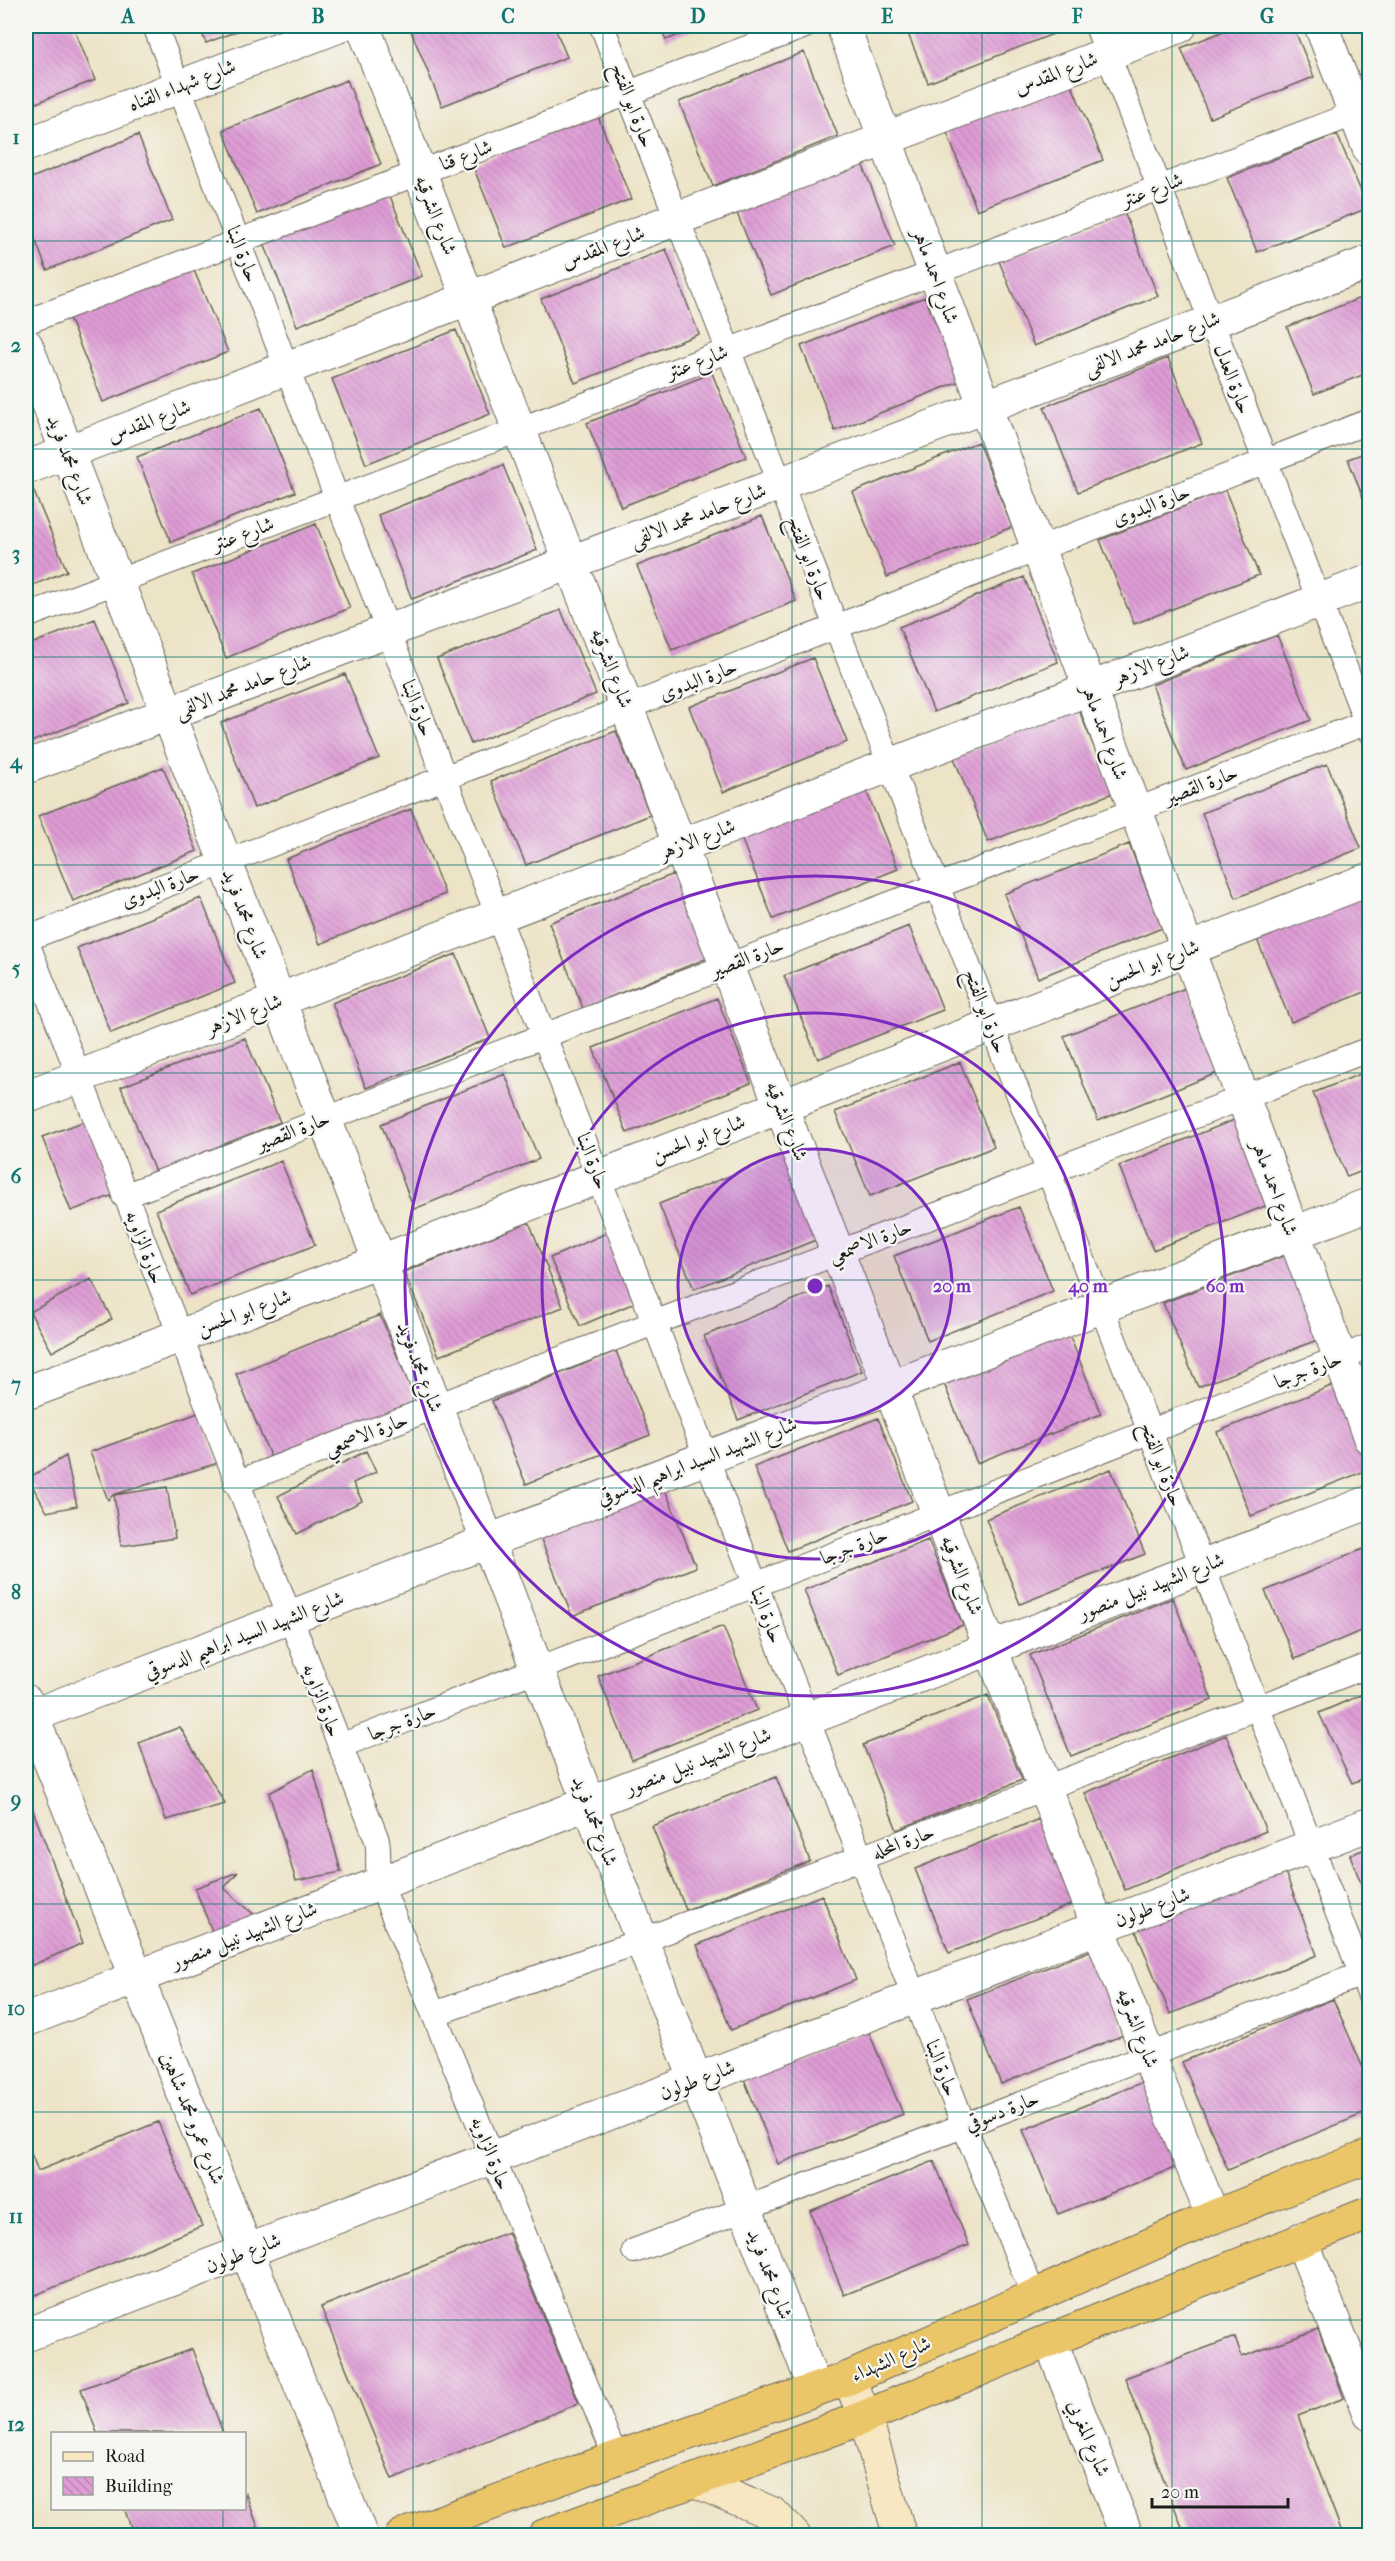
<svg xmlns="http://www.w3.org/2000/svg" width="1395" height="2561" viewBox="0 0 1395 2561" font-family="'IM FELL French Canon',Amiri,serif">
<style>
.building{fill:url(#building-back-hatch)}
.lines{fill:none;stroke-linecap:round;stroke-linejoin:round}
.service-casing{stroke:#656258;stroke-width:26}
.minor-casing{stroke:#656258;stroke-width:35}
.tertiary-casing{stroke:#656258;stroke-width:35}
.secondary-casing{stroke:#656258;stroke-width:35}
.trunk-casing{stroke:#656258;stroke-width:35}
.service{stroke:#fff;stroke-width:24}
.minor{stroke:#fff;stroke-width:33}
.tertiary{stroke:#fff;stroke-width:33}
.secondary{stroke:#f7e8c3;stroke-width:33}
.trunk{stroke:#ebc669;stroke-width:33}
.grid{fill:none;stroke:#0f766e;stroke-width:1.5;stroke-opacity:0.55}
.ring{fill:none;stroke:#7b2cbf;stroke-width:3}
.labels{text-anchor:middle;dominant-baseline:central;stroke-width:4.5;stroke-linejoin:round;paint-order:stroke}
.street-label{font-size:20px;fill:#1c1c1c;stroke:#f6f6f2}
.centre{fill:#7b2cbf;stroke:#f6f6f2;stroke-width:3}
.ring-label{font-size:18px;text-anchor:middle;font-weight:bold;fill:#7b2cbf;stroke:#f6f6f2;stroke-width:4.5;stroke-linejoin:round;paint-order:stroke}
.neatline{fill:none;stroke:#0f766e;stroke-width:2}
.grid-label{font-size:20px;text-anchor:middle;font-weight:bold;fill:#0f766e}
</style>
<defs>
<pattern id="building-back-hatch" width="6" height="6" patternUnits="userSpaceOnUse" patternTransform="scale(1.5)"><rect width="6" height="6" fill="#de9cd5"/><path d="M-1 5l2 2M0 0l6 6M5-1l2 2" fill="none" stroke="#be86b6"/></pattern>
</defs>
<rect width="100%" height="100%" fill="#f6f6f2"/>
<filter id="ink" filterUnits="userSpaceOnUse"><feTurbulence type="fractalNoise" baseFrequency=".0167" numOctaves="2"/><feDisplacementMap in="SourceGraphic" scale="12" xChannelSelector="R" yChannelSelector="G"/><feConvolveMatrix kernelMatrix="1 2 1 2 8 2 1 2 1" color-interpolation-filters="sRGB"/></filter>
<filter id="wash" filterUnits="userSpaceOnUse"><feTurbulence type="fractalNoise" baseFrequency=".008" numOctaves="4" result="noise"/><feDisplacementMap in="SourceGraphic" scale="24" xChannelSelector="R" yChannelSelector="G"/><feGaussianBlur stdDeviation="1.35" result="paint"/><feColorMatrix in="noise" values="0 0 0 0 0 0 0 0 0 0 0 0 0 0 0 0 0 1.4 0 .05"/><feComposite in="paint" operator="in"/></filter>
<g filter="url(#wash)">
<rect width="100%" height="100%" fill="#ede4c8"/>
<g id="blocks">
<path class="building" d="M36 26H73L95 80 26 107V30Z
M199 26H250L206 43Z
M409 26H554L567 57 442 106Z
M660 26H702L666 40Z
M905 26H1050L1053 34 928 83Z
M1237 26H1293L1314 77 1210 118 1181 48Z
M804 52 838 136 713 186 679 102Z
M1068 76 1103 160 977 210 944 125Z
M347 80 381 164 257 214 223 130Z
M597 114 631 199 506 248 472 164Z
M1337 134 1368 208 1257 252 1227 178Z
M138 135 172 220 47 270 26 216V180Z
M861 161 895 246 771 295 736 211Z
M388 191 422 276 297 326 263 241Z
M1124 212 1158 296 1034 346 999 261Z
M666 249 699 334 575 383 541 299Z
M193 268 228 352 103 402 69 318Z
M1370 294V372L1314 394 1287 327Z
M925 297 960 381 835 431 801 346Z
M456 330 490 414 366 464 332 379Z
M1168 358 1202 443 1078 492 1044 407Z
M712 373 746 457 621 507 587 423Z
M261 408 295 492 171 542 137 457Z
M978 442 1012 527 887 577 853 492Z
M1370 451V513H1369L1348 459Z
M503 465 537 550 412 599 378 515Z
M32 487 67 571 26 588V489Z
M1225 490 1259 575 1134 624 1100 540Z
M762 516 796 601 672 650 637 566Z
M316 524 350 608 226 658 192 574Z
M1024 577 1058 662 934 712 899 627Z
M561 610 596 694 471 744 437 659Z
M95 619 129 703 26 744V646Z
M1277 635 1311 720 1186 770 1152 685Z
M813 658 847 742 723 792 689 707Z
M345 674 379 758 254 808 221 723Z
M1078 708 1113 793 988 842 954 758Z
M616 731 650 815 526 865 491 781Z
M1327 764 1361 848 1236 898 1202 813Z
M163 767 197 851 73 901 38 816Z
M864 785 898 869 773 919 740 835Z
M411 809 445 894 320 944 286 859Z
M1129 844 1162 928 1038 978 1004 894Z
M674 874 708 958 583 1008 549 923Z
M1370 892V990L1291 1022 1256 937Z
M201 898 235 983 111 1033 77 948Z
M909 926 943 1010 818 1059 784 976Z
M456 954 490 1038 366 1088 332 1003Z
M1188 987 1222 1071 1098 1121 1064 1036Z
M717 998 751 1083 627 1133 593 1048Z
M245 1038 280 1122 155 1172 121 1087Z
M960 1062 994 1147 870 1196 835 1112Z
M1370 1070V1168L1347 1177 1313 1093Z
M505 1074 539 1159 414 1209 381 1124Z
M1244 1116 1278 1201 1153 1250 1119 1166Z
M88 1120 116 1194 71 1211 42 1137Z
M784 1154 818 1239 694 1289 659 1204Z
M281 1161 315 1245 190 1295 156 1210Z
M1019 1207 1053 1291 928 1341 894 1256Z
M529 1222 563 1307 439 1356 404 1272Z
M1370 1222V1240L1369 1241 1363 1225Z
M609 1232 639 1301 580 1326 550 1258Z
M1288 1254 1322 1338 1198 1387 1163 1303Z
M91 1279 112 1319 52 1352 30 1312Z
M828 1286 862 1371 738 1420 704 1336Z
M380 1315 417 1403 273 1463 236 1374Z
M1067 1329 1101 1414 977 1463 942 1379Z
M616 1351 650 1435 526 1484 492 1401Z
M1341 1382 1370 1452V1469L1251 1516 1217 1432Z
M201 1412 218 1463 113 1495 108 1500 90 1452Z
M878 1418 912 1501 788 1551 754 1467Z
M366 1451 376 1472 353 1483 362 1501 297 1534 278 1496Z
M66 1456 77 1506 47 1512 28 1478Z
M1111 1469 1145 1554 1020 1604 986 1519Z
M662 1482 696 1567 572 1616 538 1532Z
M167 1487 175 1538 121 1546 114 1495Z
M928 1540 963 1625 838 1675 804 1590Z
M1370 1546V1627L1295 1659 1265 1591Z
M1173 1598 1212 1700 1071 1756 1030 1655Z
M723 1626 757 1710 632 1760 598 1676Z
M1370 1691V1776L1352 1783 1319 1713Z
M988 1695 1022 1780 897 1830 863 1745Z
M180 1727 225 1804 166 1820 139 1743Z
M1226 1735 1266 1831 1125 1890 1085 1793Z
M313 1769 341 1872 296 1881 269 1793Z
M776 1777 810 1861 686 1910 652 1826Z
M26 1792 83 1943 26 1968Z
M1039 1819 1073 1904 949 1953 915 1869Z
M1370 1847V1904H1369L1350 1855Z
M1281 1862 1317 1955 1170 2014 1133 1924Z
M238 1872 224 1888 259 1919 214 1936 195 1888Z
M822 1895 856 1980 731 2030 697 1945Z
M1092 1950 1126 2034 1001 2084 967 1999Z
M1333 1999 1370 2084V2111L1228 2170 1182 2062Z
M868 2030 903 2114 778 2164 744 2079Z
M1148 2080 1182 2165 1058 2214 1023 2130Z
M158 2122 202 2226 26 2299V2141L38 2171Z
M934 2161 969 2245 844 2295 810 2211Z
M508 2232 579 2403 392 2479 321 2307Z
M1318 2329 1344 2398 1298 2416 1343 2535H1185L1125 2378 1235 2337 1242 2357Z
M192 2349 223 2433H97L81 2389Z
M245 2492 261 2535H134L124 2508H244Z"/>
</g>
</g>
<g filter="url(#ink)">
<use href="#blocks" fill-opacity="0" stroke="#656258" stroke-width="1.5"/>
<g class="lines">
<g class="service-casing">
<path id="service" d="M155 26 964 2126 1034 2296
M602 26 1370 1996
M1097 26 1370 732
M26 322 805 26
M26 616 1370 108
M26 939 1370 421
M26 940 377 1840C380 1855 376 1868 380 1883L616 2458
M124 1196 1370 721
M236 1483 1370 1049
M340 1746 1370 1346
M434 2014 641 1941 1370 1665
M634 2251 1370 1971"/>
</g>
<g class="minor-casing">
<path id="minor" d="M363 26 1148 2055 1213 2217
M843 26 1370 1438
M1321 26 1370 151
M26 145 339 26
M26 345 815 2389
M26 468 1180 26
M26 767 1370 262
M26 1097 1370 581
M26 1701 361 2536
M26 1718 1370 1204
M26 2020 1370 1502
M1301 2239 1370 2413
M26 2335 1370 1824
M1050 2340 1127 2536"/>
</g>
<g class="tertiary-casing">
<path id="tertiary" d="M26 1393 379 1262 1370 879"/>
</g>
<g class="secondary-casing">
<path id="secondary" d="M849 2378 865 2417 900 2536
M696 2481 773 2514 794 2536"/>
</g>
<g class="trunk-casing">
<path id="trunk" d="M402 2536 616 2458 849 2378 1213 2217 1370 2156
M544 2536 865 2417 1050 2340 1370 2213"/>
</g>
<use href="#service" class="service"/>
<use href="#minor" class="minor"/>
<use href="#tertiary" class="tertiary"/>
<use href="#secondary" class="secondary"/>
<use href="#trunk" class="trunk"/>
</g>
</g>
<path class="grid" d="M223 26V2434M413 26V2536M603 26V2536M792 26V2536M982 26V2536M1172 26V2536M26 241H1370M26 449H1370M26 657H1370M26 865H1370M26 1073H1370M26 1280H1370M26 1488H1370M26 1696H1370M26 1904H1370M26 2112H1370M26 2320H1370M223 2508V2536"/>
<circle cx="815" cy="1286" r="137" fill="#7b2cbf" fill-opacity=".12"/>
<g class="ring">
<circle cx="815" cy="1286" r="137"/>
<circle cx="815" cy="1286" r="273"/>
<circle cx="815" cy="1286" r="410"/>
</g>
<g class="labels">
<g class="street-label">
<text transform="translate(1056 73) rotate(-21)">شارع المقدس</text>
<text transform="translate(182 85) rotate(-21)">شارع شهداء القناه</text>
<text transform="translate(633 105) rotate(69)">حارة ابو الفتح</text>
<text transform="translate(466 155) rotate(-21)">شارع قنا</text>
<text transform="translate(1152 190) rotate(-21)">شارع عنتر</text>
<text transform="translate(436 215) rotate(69)">شارع الشرقيه</text>
<text transform="translate(603 247) rotate(-21)">شارع المقدس</text>
<text transform="translate(243 254) rotate(69)">حارة البنا</text>
<text transform="translate(936 276) rotate(70)">شارع احمد ماهر</text>
<text transform="translate(1152 343) rotate(-21)">شارع حامد محمد الالفى</text>
<text transform="translate(697 362) rotate(-21)">شارع عنتر</text>
<text transform="translate(1233 379) rotate(69)">حارة العدل</text>
<text transform="translate(149 421) rotate(-21)">شارع المقدس</text>
<text transform="translate(70 460) rotate(69)">شارع محمد فريد</text>
<text transform="translate(1151 505) rotate(-21)">حارة البدوى</text>
<text transform="translate(698 515) rotate(-21)">شارع حامد محمد الالفى</text>
<text transform="translate(243 534) rotate(-21)">شارع عنتر</text>
<text transform="translate(809 558) rotate(69)">حارة ابو الفتح</text>
<text transform="translate(1151 665) rotate(-21)">شارع الازهر</text>
<text transform="translate(612 668) rotate(69)">شارع الشرقيه</text>
<text transform="translate(698 680) rotate(-21)">حارة البدوى</text>
<text transform="translate(243 686) rotate(-21)">شارع حامد محمد الالفى</text>
<text transform="translate(418 708) rotate(69)">حارة البنا</text>
<text transform="translate(1105 732) rotate(70)">شارع احمد ماهر</text>
<text transform="translate(1201 785) rotate(-21)">حارة القصير</text>
<text transform="translate(697 839) rotate(-21)">شارع الازهر</text>
<text transform="translate(160 887) rotate(-21)">حارة البدوى</text>
<text transform="translate(245 914) rotate(69)">شارع محمد فريد</text>
<text transform="translate(747 958) rotate(-21)">حارة القصير</text>
<text transform="translate(1152 963) rotate(-21)">شارع ابو الحسن</text>
<text transform="translate(986 1011) rotate(69)">حارة ابو الفتح</text>
<text transform="translate(244 1014) rotate(-21)">شارع الازهر</text>
<text transform="translate(787 1121) rotate(69)">شارع الشرقيه</text>
<text transform="translate(293 1131) rotate(-21)">حارة القصير</text>
<text transform="translate(698 1138) rotate(-21)">شارع ابو الحسن</text>
<text transform="translate(593 1161) rotate(69)">حارة البنا</text>
<text transform="translate(1275 1188) rotate(70)">شارع احمد ماهر</text>
<text transform="translate(870 1241) rotate(-21)">حارة الاصمعي</text>
<text transform="translate(145 1247) rotate(69)">حارة الزاويه</text>
<text transform="translate(244 1312) rotate(-20)">شارع ابو الحسن</text>
<text transform="translate(420 1367) rotate(69)">شارع محمد فريد</text>
<text transform="translate(1308 1370) rotate(-21)">حارة جرجا</text>
<text transform="translate(366 1434) rotate(-21)">حارة الاصمعي</text>
<text transform="translate(697 1461) rotate(-21)">شارع الشهيد السيد ابراهيم الدسوقي</text>
<text transform="translate(1162 1464) rotate(69)">حارة ابو الفتح</text>
<text transform="translate(854 1546) rotate(-21)">حارة جرجا</text>
<text transform="translate(962 1575) rotate(69)">شارع الشرقيه</text>
<text transform="translate(1151 1586) rotate(-21)">شارع الشهيد نبيل منصور</text>
<text transform="translate(767 1615) rotate(69)">حارة البنا</text>
<text transform="translate(244 1635) rotate(-21)">شارع الشهيد السيد ابراهيم الدسوقي</text>
<text transform="translate(322 1700) rotate(69)">حارة الزاويه</text>
<text transform="translate(402 1722) rotate(-21)">حارة جرجا</text>
<text transform="translate(698 1761) rotate(-21)">شارع الشهيد نبيل منصور</text>
<text transform="translate(595 1821) rotate(69)">شارع محمد فريد</text>
<text transform="translate(903 1842) rotate(-21)">حارة المحله</text>
<text transform="translate(1152 1907) rotate(-21)">شارع طولون</text>
<text transform="translate(244 1935) rotate(-21)">شارع الشهيد نبيل منصور</text>
<text transform="translate(1138 2028) rotate(69)">شارع الشرقيه</text>
<text transform="translate(942 2068) rotate(69)">حارة البنا</text>
<text transform="translate(697 2080) rotate(-21)">شارع طولون</text>
<text transform="translate(1002 2111) rotate(-21)">حارة دسوقي</text>
<text transform="translate(193 2118) rotate(68)">شارع عمرو محمد شاهين</text>
<text transform="translate(491 2153) rotate(68)">حارة الزاويه</text>
<text transform="translate(243 2253) rotate(-21)">شارع طولون</text>
<text transform="translate(770 2274) rotate(69)">شارع محمد فريد</text>
<text transform="translate(891 2359) rotate(-24)">شارع الشهداء</text>
<text transform="translate(1089 2438) rotate(68)">شارع المغربي</text>
</g>
</g>
<circle cx="815" cy="1286" r="9" class="centre"/>
<g class="ring-label">
<text x="952" y="1292">20 m</text>
<text x="1088" y="1292">40 m</text>
<text x="1225" y="1292">60 m</text>
</g>
<rect width="1395" height="2561" fill="none" stroke="#f6f6f2" stroke-width="66"/>
<rect x="51" y="2432" width="195" height="78" fill="#f6f6f2" stroke="#9f9f9c" stroke-width="1.5"/>
<rect x="63" y="2452" width="30" height="9" fill="#f7e8c3" stroke="#9f9f9c" stroke-width="1.5"/>
<text x="105" y="2462" font-size="18" fill="#1c1c1c">Road</text>
<rect x="63" y="2477" width="30" height="18" fill="url(#building-back-hatch)" stroke="#9f9f9c" stroke-width="1.5"/>
<text x="105" y="2492" font-size="18" fill="#1c1c1c">Building</text>
<path d="M1152 2498v9h136v-9" fill="none" stroke="#1c1c1c" stroke-width="3"/>
<text x="1161" y="2498" font-size="18" fill="#1c1c1c" stroke="#f6f6f2" stroke-width="4.5" paint-order="stroke">20 m</text>
<rect x="33" y="33" width="1329" height="2495" class="neatline"/>
<g class="grid-label">
<text x="128" y="23">A</text>
<text x="318" y="23">B</text>
<text x="508" y="23">C</text>
<text x="698" y="23">D</text>
<text x="887" y="23">E</text>
<text x="1077" y="23">F</text>
<text x="1267" y="23">G</text>
<text x="16" y="144">1</text>
<text x="16" y="352">2</text>
<text x="16" y="560">3</text>
<text x="16" y="768">4</text>
<text x="16" y="975">5</text>
<text x="16" y="1183">6</text>
<text x="16" y="1391">7</text>
<text x="16" y="1599">8</text>
<text x="16" y="1807">9</text>
<text x="16" y="2015">10</text>
<text x="16" y="2223">11</text>
<text x="16" y="2431">12</text>
</g>
</svg>
